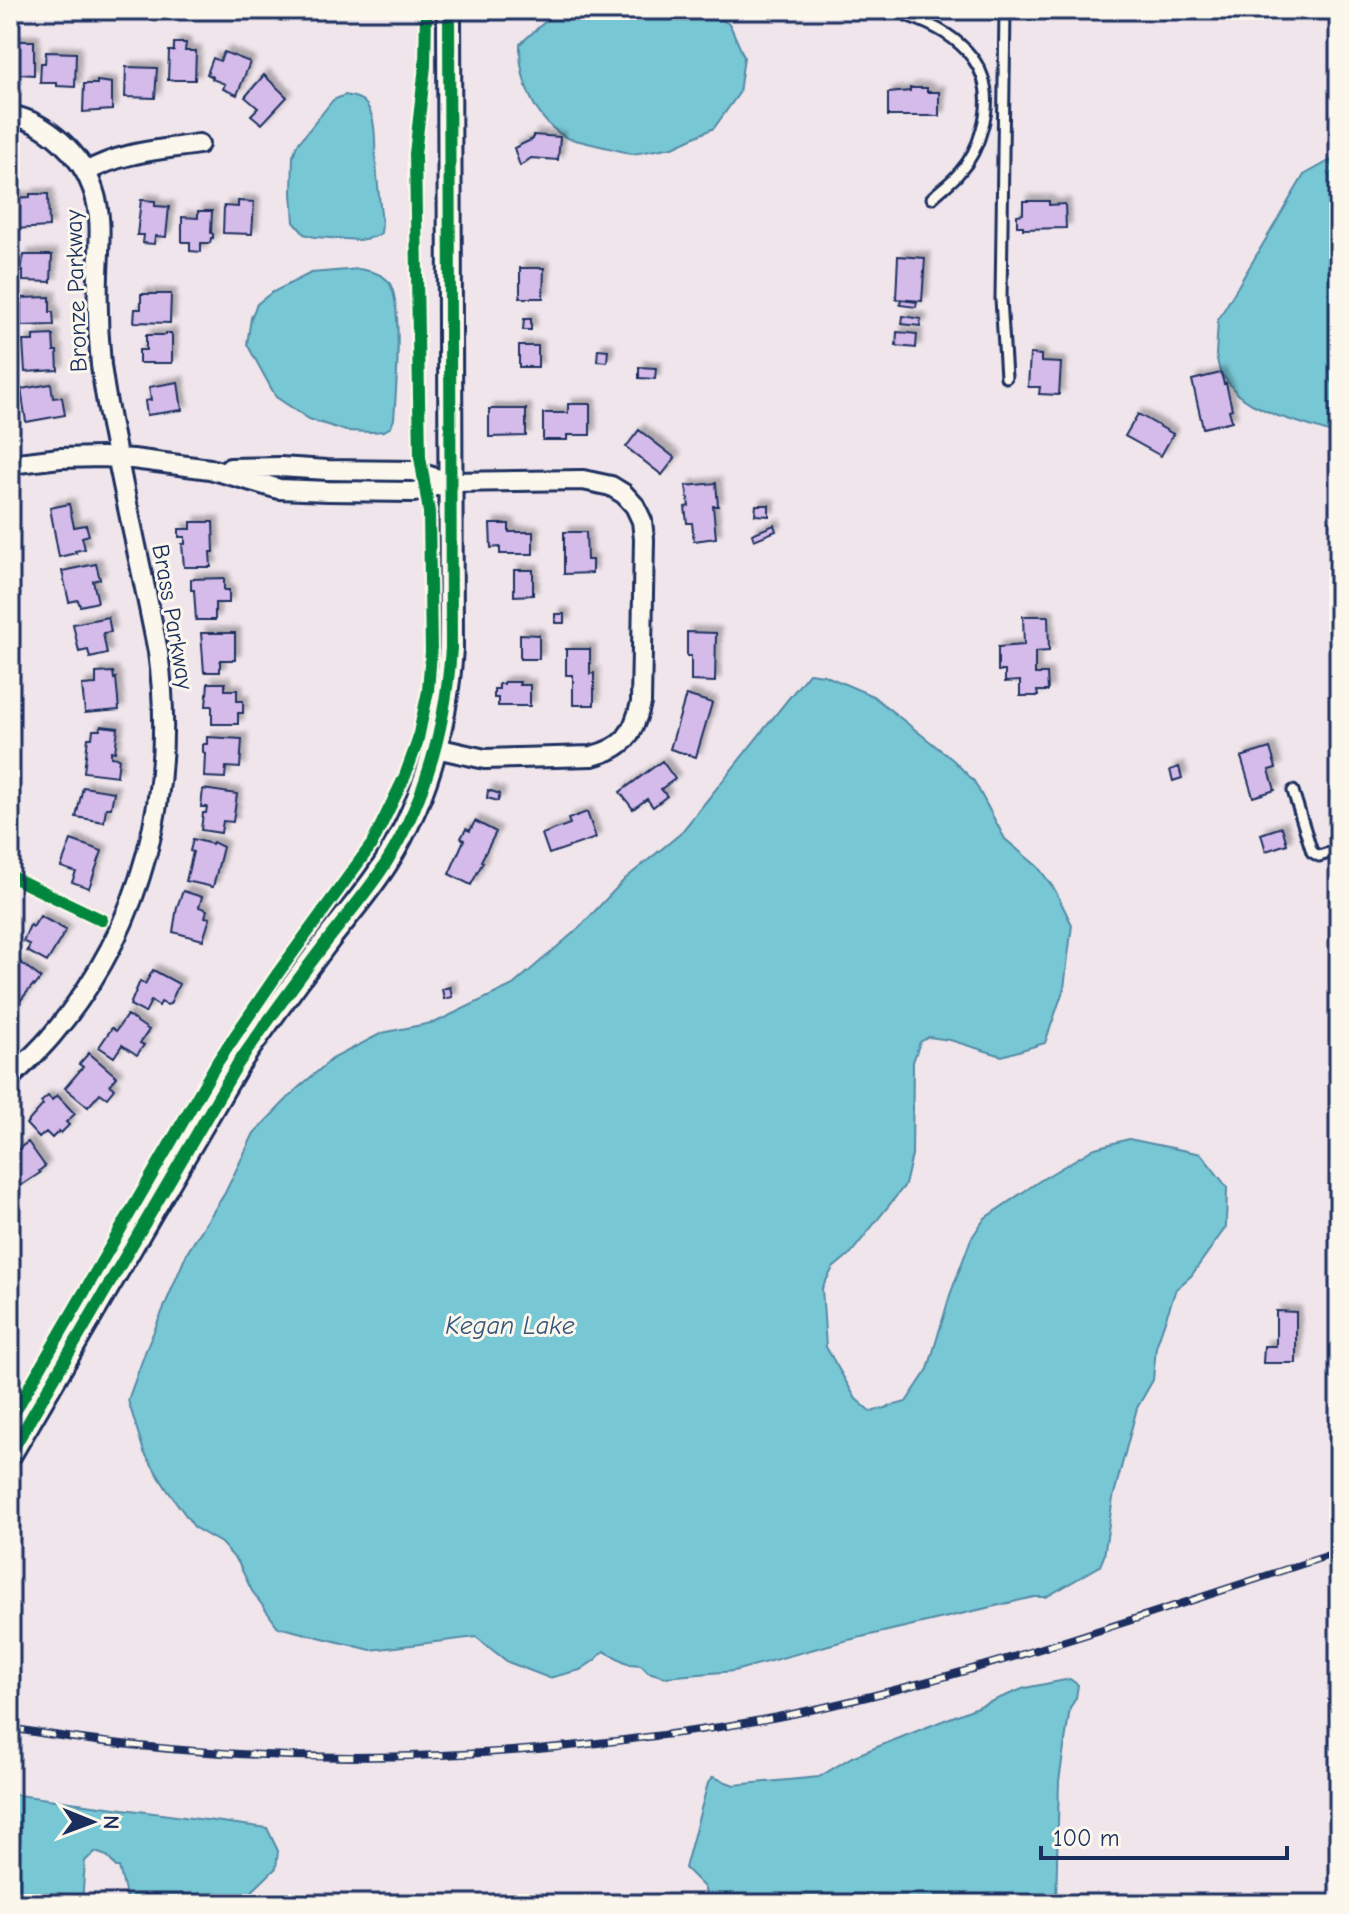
<svg xmlns="http://www.w3.org/2000/svg" width="1349" height="1914" viewBox="0 0 1349 1914" font-family="'Comic Neue',sans-serif">
<style>
.water{fill:#78c7d5;stroke:#538aa5;stroke-width:2}
.building{fill:#d4bbea;stroke:#1b2f5e;stroke-width:2;filter:url(#shadow)}
.lines{fill:none;stroke-linecap:round;stroke-linejoin:round}
.service-casing{stroke:#1b2f5e;stroke-width:15}
.minor-casing{stroke:#1b2f5e;stroke-width:24}
.tertiary-casing{stroke:#1b2f5e;stroke-width:28}
.service{stroke:#fbf7ec;stroke-width:9}
.minor{stroke:#fbf7ec;stroke-width:18}
.tertiary{stroke:#fbf7ec;stroke-width:22}
.rail-casing{stroke:#1b2f5e;stroke-width:8}
.rail{stroke:#fbf7ec;stroke-width:5;stroke-dasharray:15;stroke-linecap:butt}
.cycleway-casing{stroke:#fbf7ec;stroke-width:17}
.cycleway{stroke:#00873e;stroke-width:12}
.labels{text-anchor:middle;dominant-baseline:central;stroke-width:6;stroke-linejoin:round;paint-order:stroke}
.street-label{font-size:24px;fill:#1b2f5e;stroke:#fbf7ec}
.water-label{font-size:26px;font-style:italic;fill:#32557c;stroke:#fbf7ec}
</style>
<defs>
<filter id="shadow"><feDropShadow dx="5" dy="-5" stdDeviation="2" flood-color="#0004"/></filter>
</defs>
<rect width="100%" height="100%" fill="#efe5eb"/>
<filter id="ink" filterUnits="userSpaceOnUse"><feTurbulence type="fractalNoise" baseFrequency=".0125" numOctaves="2"/><feDisplacementMap in="SourceGraphic" scale="16" xChannelSelector="R" yChannelSelector="G"/><feConvolveMatrix kernelMatrix="1 2 1 2 8 2 1 2 1" color-interpolation-filters="sRGB"/></filter>
<g filter="url(#ink)">
<path class="water" d="M558 10H708L730 25 744 57 739 93 714 128 673 147 633 154 567 138C534 120 519 80 520 44Z
M345 95C351 96 358 97 363 101 378 115 374 143 376 161 377 182 380 203 382 224L381 233 374 237 359 240 315 237 304 234 294 222 292 193 293 156 297 145 333 100Z
M1331 160 1339 162V431L1332 433 1275 415 1252 404 1238 395 1220 372 1216 355 1218 320 1304 175Z
M359 269C369 271 381 273 388 281 404 300 396 392 394 419L391 427 384 431 371 432 346 431 309 419 276 397 247 344 251 318 257 304 271 293 311 273Z
M809 673 824 675 873 696 953 760 974 781 1005 839 1038 867 1055 890 1072 925 1064 988 1045 1043 1002 1056 950 1040 929 1037 920 1042 913 1062 912 1155 905 1185 851 1253 833 1268 822 1288 826 1347 856 1399 871 1412 906 1402 928 1369 950 1295 971 1239 985 1218 1041 1180 1095 1148 1129 1139 1201 1154 1227 1187 1226 1227 1191 1276 1176 1289 1156 1347 1153 1380 1137 1408 1113 1498 1104 1556 1100 1566 1046 1597H1034L840 1642 734 1671 665 1677 648 1672 641 1665 629 1664 604 1651 595 1660 580 1670 549 1678 508 1662 476 1637 371 1650 278 1627 252 1591 238 1562 221 1543 195 1528 166 1488 144 1452 128 1400 146 1350 187 1253 225 1193 254 1133 298 1088 332 1059 382 1033 436 1022 513 985 579 928 625 879 680 834Z
M1070 1679 1078 1685 1076 1698 1070 1708 1059 1781 1056 1904H709L704 1887 685 1868 708 1783 713 1777 734 1785 819 1777 852 1757 1025 1688Z
M10 1794 267 1828 278 1851 276 1868 239 1904H128L119 1867H116L107 1856 95 1852 85 1861 82 1904H10Z"/>
<path class="building" d="M10 41H34V75L18 74V71H10Z
M174 43H186L185 51H196L195 80H168L169 51H174Z
M46 52 76 53 75 87 57 86V83H40L41 63H45Z
M224 52 250 62 237 95 223 89 225 84 212 79 213 77 207 74 213 58 220 61Z
M126 67 157 68 155 98 125 97Z
M264 75 287 97 262 124 251 115 258 108 245 97Z
M97 81 112 83V110L83 112 84 84H97Z
M910 88H927V92H939V116H888V93L910 91Z
M533 135 560 137 558 160 531 158 520 166 514 148 533 139Z
M30 194H48L49 227 14 229 13 198 30 197Z
M141 200 155 201V206L169 207 166 237 155 236 154 244 143 243 144 235H137Z
M238 201 254 202 252 234 223 233 224 206 238 207Z
M1023 201H1049V205L1065 204 1066 228 1023 229V226H1017V215L1023 214Z
M198 211H212L211 233 213 234V238H211L210 243H201V252L190 251V242H182V217L198 218Z
M24 255H52L51 282 23 281V270H21Z
M898 256 925 258 922 301 896 299Z
M520 268H544L543 298H520Z
M141 294H171L170 323 134 322 135 309H141Z
M50 297V312H53L54 325 21 326V298Z
M901 300 917 302 916 307 900 305Z
M903 316 921 319 920 326 902 324Z
M524 319H531V330H523Z
M897 332 917 334 916 348 896 346Z
M166 333H171L172 336V363H139V350H146V335H166Z
M53 335 54 351H57L58 370 25 372 23 341H33V336Z
M519 346H538V367H519Z
M598 349 608 350 607 362 597 361Z
M1030 354 1041 355V362L1061 363 1059 395 1039 394 1040 387H1028Z
M639 367 656 368 655 379 639 378Z
M1221 373 1224 384 1226 383 1232 409 1229 410 1232 421 1203 428 1192 380Z
M178 382 182 410 147 415 145 401 151 400 149 387Z
M51 384 53 398 62 397 65 415 26 422 21 389Z
M568 404H590V435H567V440H543V413H568Z
M489 409H526V436L489 437Z
M1138 414 1173 434 1161 456 1125 436Z
M639 430 675 458 662 475 626 447Z
M716 483 718 506H713L716 538 694 541 692 523H687L685 507 689 506 686 486Z
M69 504 74 527 86 525 89 535 82 537 85 549 75 551 76 553 59 557 50 508Z
M756 505H769V516L755 515Z
M191 522H213L214 552H210L211 567H184L182 544H185V537H179V529H191Z
M490 524H509V532H533V554H500V547L491 548Z
M774 525 776 531 754 540 752 534Z
M564 532H586L587 560H592V573L564 574Z
M96 564 100 579 93 581 98 602 80 606 78 600 69 602 62 571Z
M514 570H533V595L514 596Z
M224 578V590H229V603H215V620H196L194 590H191V579Z
M555 614H564V623H555Z
M1023 616H1048L1049 651 1035 652V674H1047L1048 691H1037L1038 696H1020V681L1005 682V671H998V647L1024 645Z
M108 617 111 632 103 633 107 654 90 658 88 650 79 652 73 624Z
M687 632 716 633 715 682 691 681V656H687Z
M201 633H235V660H220V672H204Z
M520 634 539 635V659H520Z
M566 649H590V674L594 673V705H573V675H566Z
M113 672 114 679 116 678 119 710 85 713 82 685 96 684V673Z
M504 682H520L519 685H530V706H498V698H494V689H499V684H504Z
M208 683H225V690H237V701H243V713H238V724H212V706H206Z
M686 695 712 703 696 757 670 749Z
M101 726 118 728 115 752 111 751V757L119 758 117 776 84 772 88 738H92L93 730H100Z
M207 737 242 739 240 768 226 767 225 778 204 777 205 753 203 752V744H207Z
M1270 748 1276 768 1269 770 1275 790 1253 797 1241 757Z
M662 761 675 779 661 789 667 796 653 807 647 799 633 809 620 792Z
M1179 767 1182 778 1173 781 1170 770Z
M83 787 114 792 111 808H106L104 822 76 817Z
M203 789 237 794 233 822 223 821 221 833 201 830 203 813H206L207 807H201Z
M488 790 500 794 498 801 487 798Z
M587 812 596 838 549 854 542 834 570 824 568 819Z
M475 821 496 832 481 861 483 862 471 885 449 874 464 840 461 838 466 829 470 831Z
M1282 827 1287 844 1266 851 1261 834Z
M193 839 212 844 213 842 223 847 213 887 186 881 193 852 190 851Z
M71 840 102 851 89 888 72 882 76 872 61 867Z
M183 891 202 897 199 907 207 910 205 917 210 918 203 940 173 932 177 907Z
M40 916 66 930 47 962 27 951 30 945 23 941 30 925 33 927Z
M20 962 41 978 35 986 33 985 11 1012 10 968 13 971Z
M153 970 179 984 170 1004 167 1005 161 1002 159 1006 151 1001 145 1013 130 1005 140 981 145 984Z
M450 987 452 997 444 999 442 989Z
M127 1015 149 1030 140 1043 144 1045 137 1055 122 1045 114 1057 99 1047 112 1028 116 1031Z
M89 1053 117 1077 110 1085 114 1089 107 1098 100 1093 88 1107 65 1088 83 1067 79 1064Z
M57 1095 75 1114 66 1122 69 1125 61 1133 59 1131 52 1138 46 1132 39 1138 26 1124 43 1105 41 1102 48 1096 52 1100Z
M28 1142 45 1166 39 1171 40 1173 11 1192 10 1155Z
M1276 1311 1296 1312V1363H1263L1264 1346H1276Z"/>
<g class="lines">
<g class="service-casing">
<path id="service" d="M909 10 908 16C961 34 1000 69 982 129 978 145 970 161 959 173 952 182 941 189 932 198
M1005 10 1001 299 1006 377
M1293 791 1312 852 1319 856 1332 852 1339 846"/>
</g>
<g class="minor-casing">
<path id="minor" d="M10 115C47 122 81 154 93 189 103 217 99 244 98 274 97 304 98 335 101 365 106 405 115 445 123 485 135 541 147 596 158 652 177 790 143 927 53 1034 40 1050 24 1064 10 1078
M86 172C121 152 160 150 199 144
M10 464 60 458 102 457 133 459 210 469 279 489 328 491 414 492 449 482 583 480 611 486 624 494 635 506 642 521 644 539 641 703C633 735 624 748 592 756L485 759 436 748
M230 468 280 467 327 470 413 471 449 482"/>
</g>
<g class="tertiary-casing">
<path id="tertiary" d="M10 1454 237 1065C266 1023 296 982 327 941 347 915 369 890 386 863 427 797 446 724 451 648L449 10"/>
</g>
<use href="#service" class="service"/>
<use href="#minor" class="minor"/>
<use href="#tertiary" class="tertiary"/>
<g class="rail-casing">
<path id="rail" d="M10 1728C223 1765 442 1765 655 1736 703 1730 750 1723 797 1713 981 1674 1160 1610 1339 1552"/>
</g>
<use href="#rail" class="rail"/>
<g class="cycleway-casing">
<path id="cycleway" d="M10 876 102 920
M10 1420 218 1061 278 973 372 844 405 776 417 743 428 691 431 652 429 512 420 457 415 154 425 66 426 10
M10 1454 237 1065C266 1023 296 982 327 941 347 915 369 890 386 863 427 797 446 724 451 648L449 10"/>
</g>
<use href="#cycleway" class="cycleway"/>
</g>
</g>
<g class="labels">
<g class="street-label">
<text transform="translate(76 291) rotate(-92)">Bronze Parkway</text>
<text transform="translate(173 617) rotate(80)">Brass Parkway</text>
</g>
<g class="water-label">
<text x="510" y="1326">Kegan Lake</text>
</g>
</g>
<rect width="1349" height="1914" fill="none" stroke="#fbf7ec" stroke-width="40"/>
<rect x="20" y="20" width="1309" height="1874" fill="none" stroke="#1b2f5e" stroke-width="3" filter="url(#ink)"/>
<g transform="translate(92 1822) rotate(91)" stroke="#fbf7ec" stroke-width="6" paint-order="stroke">
<path d="M0-6L14 30L0 20L-14 30Z" fill="#1b2f5e"/>
<text y="-12" font-size="22" font-weight="bold" text-anchor="middle" fill="#1b2f5e">N</text>
</g>
<path d="M1041 1846v12h246v-12" fill="none" stroke="#1b2f5e" stroke-width="4"/>
<text x="1053" y="1846" font-size="24" fill="#1b2f5e" stroke="#fbf7ec" stroke-width="6" paint-order="stroke">100 m</text>
</svg>
